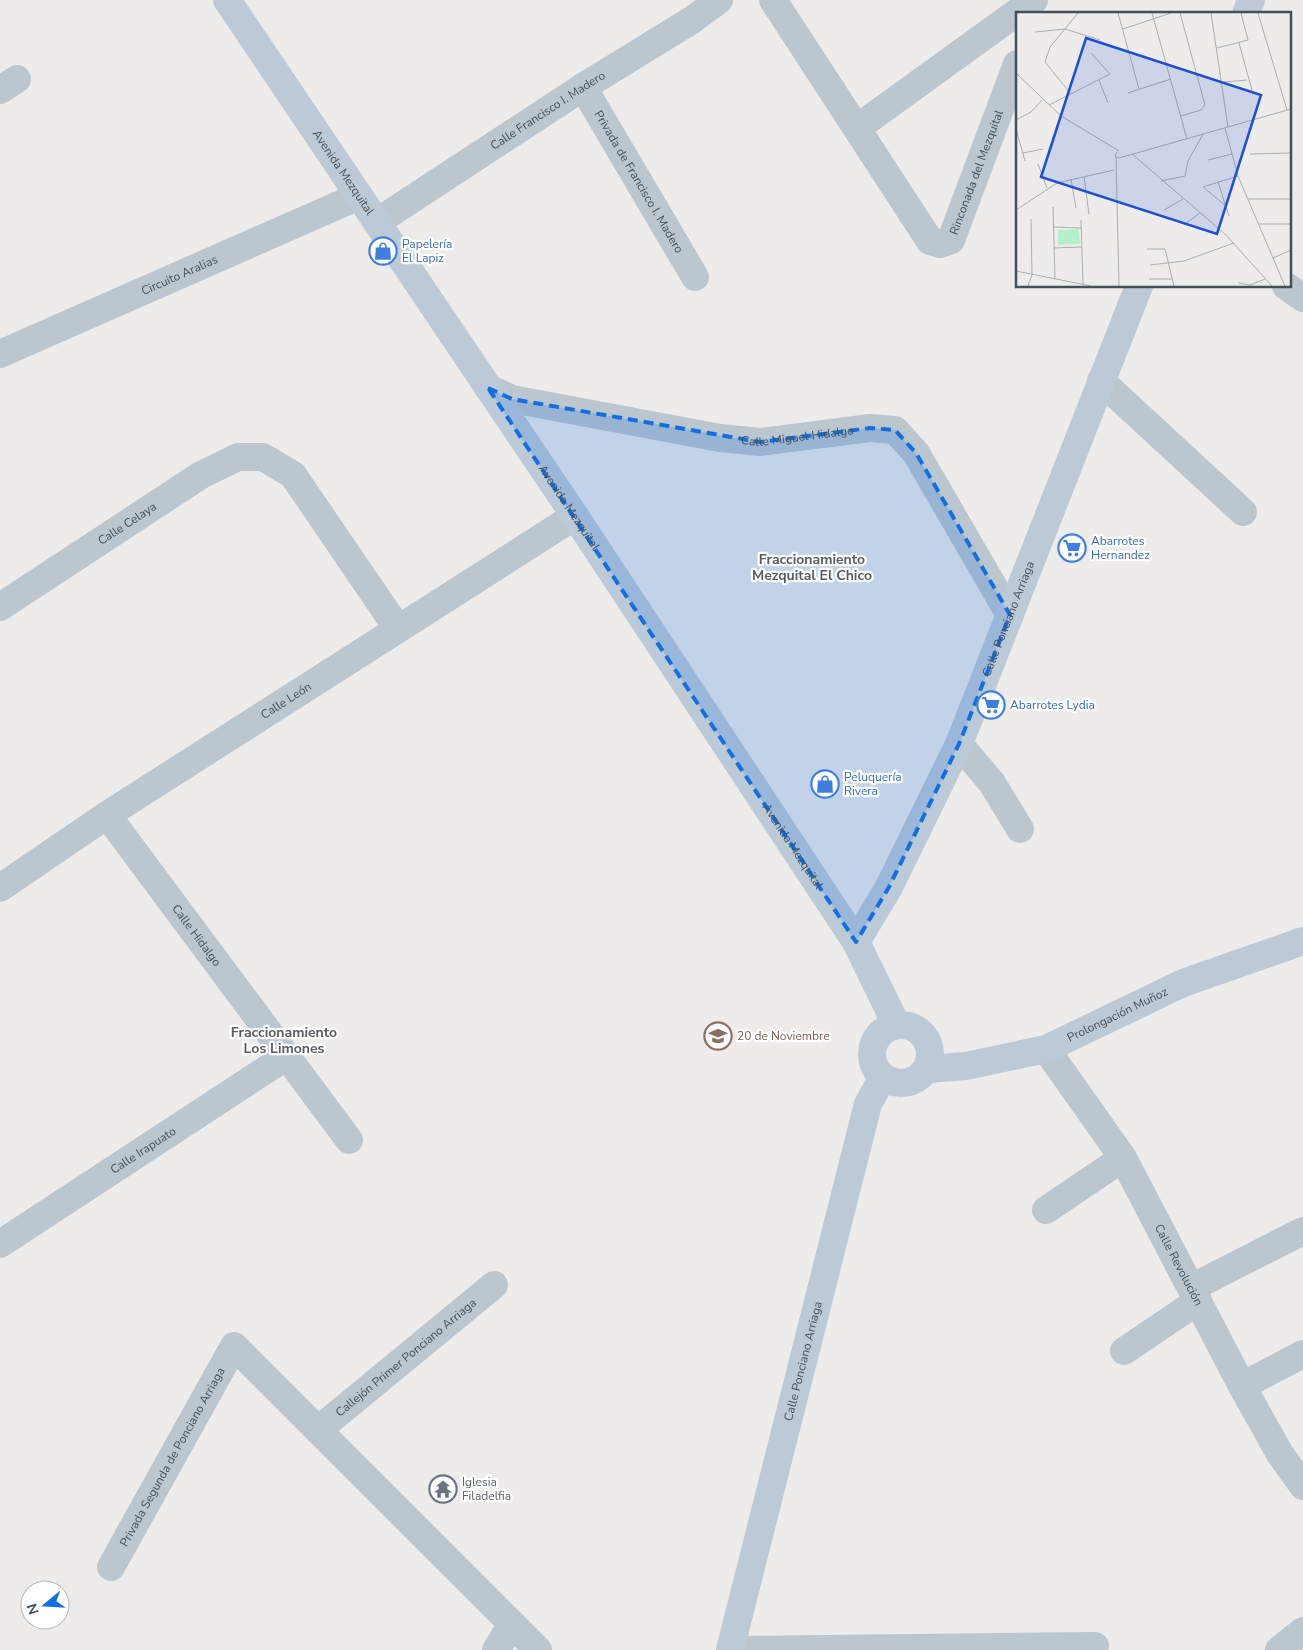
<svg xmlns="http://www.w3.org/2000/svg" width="1303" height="1650" viewBox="0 0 1303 1650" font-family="'Nunito Sans',sans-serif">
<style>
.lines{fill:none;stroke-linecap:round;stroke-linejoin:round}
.street{stroke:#bbc6cf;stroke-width:28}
.secondary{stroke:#bcc9d6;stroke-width:28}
.marked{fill:#126fe1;fill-opacity:0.2;stroke:#126fe1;stroke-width:4;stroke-dasharray:10 6;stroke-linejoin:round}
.labels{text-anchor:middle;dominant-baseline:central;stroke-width:4.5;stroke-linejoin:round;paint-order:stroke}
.street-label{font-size:12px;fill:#434f59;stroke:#fff}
.shop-label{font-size:12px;fill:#366cbe;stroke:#fff;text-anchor:start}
.education-label{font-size:12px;fill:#785e54;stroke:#fff;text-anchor:start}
.worship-label{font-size:12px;fill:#5b616d;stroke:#fff;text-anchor:start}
.neighbourhood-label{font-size:14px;font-weight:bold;fill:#585c60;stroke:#fff}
.inset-road{fill:none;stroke:#aaadb1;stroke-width:1}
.view{fill:#1d4ed8;fill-opacity:0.15;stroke:#1d4ed8;stroke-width:2.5}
.inset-edge{fill:none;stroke:#434f59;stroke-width:2.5}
</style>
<rect width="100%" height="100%" fill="#eeebeb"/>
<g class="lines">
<g class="street">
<path id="s1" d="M773 0 930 241 940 244 951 240 1017 64"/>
<path id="s2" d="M583 87 695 277"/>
<path d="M0 90 17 79"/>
<path d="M857 128 1034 0"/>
<path id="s3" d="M377 222 583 87 692 20 719 0"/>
<path d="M1286 286 1303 298"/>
<path id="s4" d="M0 354 359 196"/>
<path d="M1101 381 1243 512"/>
<path id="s5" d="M488 388 512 399 720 438 760 442 870 428 895 430 916 453 1010 615"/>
<path id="s6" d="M0 607 201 475 238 457H263L293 475 398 629"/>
<path d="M959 744 992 783 1020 829"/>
<path id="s7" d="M107 815 349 1140"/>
<path id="s8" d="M0 888 107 815 575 516"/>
<path id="s9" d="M1046 1049 1123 1158 1242 1386 1280 1454 1303 1486"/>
<path d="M1046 1210 1123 1158"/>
<path id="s10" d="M0 1244 287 1056"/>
<path d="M1191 1288 1303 1231"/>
<path d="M1124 1351 1198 1301"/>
<path d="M1242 1386 1303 1354"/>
<path id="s11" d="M318 1430 494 1285"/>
<path id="s12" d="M111 1567 234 1346 538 1650"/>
<path d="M496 1650 512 1624"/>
<path d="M730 1650 1095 1646"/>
<path d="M1279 1650 1303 1631"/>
</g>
<g class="secondary">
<path id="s13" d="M227 0 575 516 856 942 896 1024"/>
<path d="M1246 14 1251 0"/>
<path id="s14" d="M856 942 889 887 959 744 1139 286"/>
<circle cx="901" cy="1054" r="29"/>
<path id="s15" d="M927 1069 966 1066 1046 1049 1183 983 1303 941"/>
<path id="s16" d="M730 1650 868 1104 883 1077"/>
</g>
</g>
<path class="marked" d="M488 388 512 399 760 442 870 428 895 430 916 453 1010 615 959 744 889 887 856 942Z"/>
<defs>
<g id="shop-ring" transform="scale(1.4375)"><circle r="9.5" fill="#fff" stroke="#3f7fe0" stroke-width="1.5"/><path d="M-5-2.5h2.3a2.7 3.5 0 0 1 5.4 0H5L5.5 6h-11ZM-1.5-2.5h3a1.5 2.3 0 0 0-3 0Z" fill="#3f7fe0"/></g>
<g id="supermarket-ring" transform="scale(1.4375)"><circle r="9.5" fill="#fff" stroke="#3f7fe0" stroke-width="1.5"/><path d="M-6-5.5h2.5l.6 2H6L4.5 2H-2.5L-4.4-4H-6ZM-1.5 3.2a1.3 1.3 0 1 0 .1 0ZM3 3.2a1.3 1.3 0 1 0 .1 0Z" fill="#3f7fe0"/></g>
<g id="school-ring" transform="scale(1.4375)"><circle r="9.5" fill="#fff" stroke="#8d6e63" stroke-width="1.5"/><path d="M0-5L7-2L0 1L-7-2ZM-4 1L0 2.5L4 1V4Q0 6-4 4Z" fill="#8d6e63"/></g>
<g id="temple-ring" transform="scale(1.4375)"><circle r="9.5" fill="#fff" stroke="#6b7280" stroke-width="1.5"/><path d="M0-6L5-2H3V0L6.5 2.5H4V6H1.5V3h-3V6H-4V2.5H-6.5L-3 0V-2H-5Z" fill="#6b7280"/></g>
</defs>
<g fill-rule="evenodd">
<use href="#shop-ring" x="383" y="251"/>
<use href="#supermarket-ring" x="1072" y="548"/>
<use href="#supermarket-ring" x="991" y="705"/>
<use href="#shop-ring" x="825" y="784"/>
<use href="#school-ring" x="718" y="1036"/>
<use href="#temple-ring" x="443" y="1489"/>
</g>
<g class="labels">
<g class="street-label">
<text stroke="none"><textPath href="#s3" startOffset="204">Calle Francisco I. Madero</textPath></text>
<text stroke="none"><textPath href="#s13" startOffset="208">Avenida Mezquital</textPath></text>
<text stroke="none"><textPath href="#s1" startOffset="382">Rinconada del Mezquital</textPath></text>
<text stroke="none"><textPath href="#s2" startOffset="110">Privada de Francisco I. Madero</textPath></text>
<text stroke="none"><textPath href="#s4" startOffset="196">Circuito Aralias</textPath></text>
<text stroke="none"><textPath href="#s5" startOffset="316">Calle Miguel Hidalgo</textPath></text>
<text stroke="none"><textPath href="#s13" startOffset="612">Avenida Mezquital</textPath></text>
<text stroke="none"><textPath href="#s6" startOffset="152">Calle Celaya</textPath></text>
<text stroke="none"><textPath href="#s14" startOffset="358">Calle Ponciano Arriaga</textPath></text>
<text stroke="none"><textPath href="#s8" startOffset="342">Calle León</textPath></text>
<text stroke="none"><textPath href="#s13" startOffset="1018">Avenida Mezquital</textPath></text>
<text stroke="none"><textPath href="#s7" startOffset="150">Calle Hidalgo</textPath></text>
<text stroke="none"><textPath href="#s15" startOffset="200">Prolongación Muñoz</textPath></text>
<text stroke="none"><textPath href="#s10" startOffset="171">Calle Irapuato</textPath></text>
<text stroke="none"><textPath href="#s9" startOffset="254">Calle Revolución</textPath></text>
<text stroke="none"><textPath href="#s11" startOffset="114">Callejón Primer Ponciano Arriaga</textPath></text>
<text stroke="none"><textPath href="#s16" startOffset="298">Calle Ponciano Arriaga</textPath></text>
<text stroke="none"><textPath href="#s12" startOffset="126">Privada Segunda de Ponciano Arriaga</textPath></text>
</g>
<g class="shop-label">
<text x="402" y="244">Papelería<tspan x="402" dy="14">El Lapiz</tspan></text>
<text x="1091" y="541">Abarrotes<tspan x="1091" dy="14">Hernandez</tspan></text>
<text x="1010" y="705">Abarrotes Lydia</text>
<text x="844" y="777">Peluquería<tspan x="844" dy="14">Rivera</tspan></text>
</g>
<g class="education-label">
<text x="737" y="1036">20 de Noviembre</text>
</g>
<g class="worship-label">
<text x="462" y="1482">Iglesia<tspan x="462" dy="14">Filadelfia</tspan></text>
</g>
<g class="neighbourhood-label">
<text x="812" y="559">Fraccionamiento<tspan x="812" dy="16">Mezquital El Chico</tspan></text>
<text x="284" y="1032">Fraccionamiento<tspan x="284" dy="16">Los Limones</tspan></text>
</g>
</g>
<g transform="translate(1016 12)">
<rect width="275" height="275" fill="#eeebeb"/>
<path d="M63 217 64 232 42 233V218Z" fill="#b6efcb"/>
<path class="inset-road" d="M102 1 123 77M136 1 171 127M164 1 189 93 185 98 165 104M195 1 212 115M242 1 271 98M107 17 155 1M19 20 49 17 84 28M223 31 237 82M201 36 232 28 225 1M0 61 45 104 103 139M83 68 92 91M208 70 231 68M112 81 155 67M55 82 29 50 34 35 62 1M33 93 94 62 75 41M0 108 15 100 26 88M209 116 222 164 269 274M0 117 9 149M101 140 99 144 103 146 275 97M7 141 27 137M116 142 209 222 256 274M234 142 275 141M33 143 45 104M100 145 103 274M192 148 216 142M22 152 31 176M68 165 73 202M55 167 60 196M145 169 169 164 172 149 187 122M202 170 213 204M232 187H275M210 194 187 175 222 164M37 195 39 267M0 198 41 171 98 158M148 198 167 187M65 208 67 272M169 212 184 201M242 212H275M38 215 65 216M38 236 66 235M131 237H149L158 274M257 246 275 238M134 253 168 249 218 231M0 259 75 274M133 267H156M223 271 234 273 249 267M12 274 16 263 15 207"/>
<path class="view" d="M70 26 245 83 201 222 25 165Z"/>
<rect width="275" height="275" class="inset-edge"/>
</g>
<g transform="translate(45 1605) rotate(252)"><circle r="24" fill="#ffffff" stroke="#b4b9bd"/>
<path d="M0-4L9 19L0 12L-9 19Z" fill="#126fe1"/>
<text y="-8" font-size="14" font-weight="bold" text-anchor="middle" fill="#434f59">N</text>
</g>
</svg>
